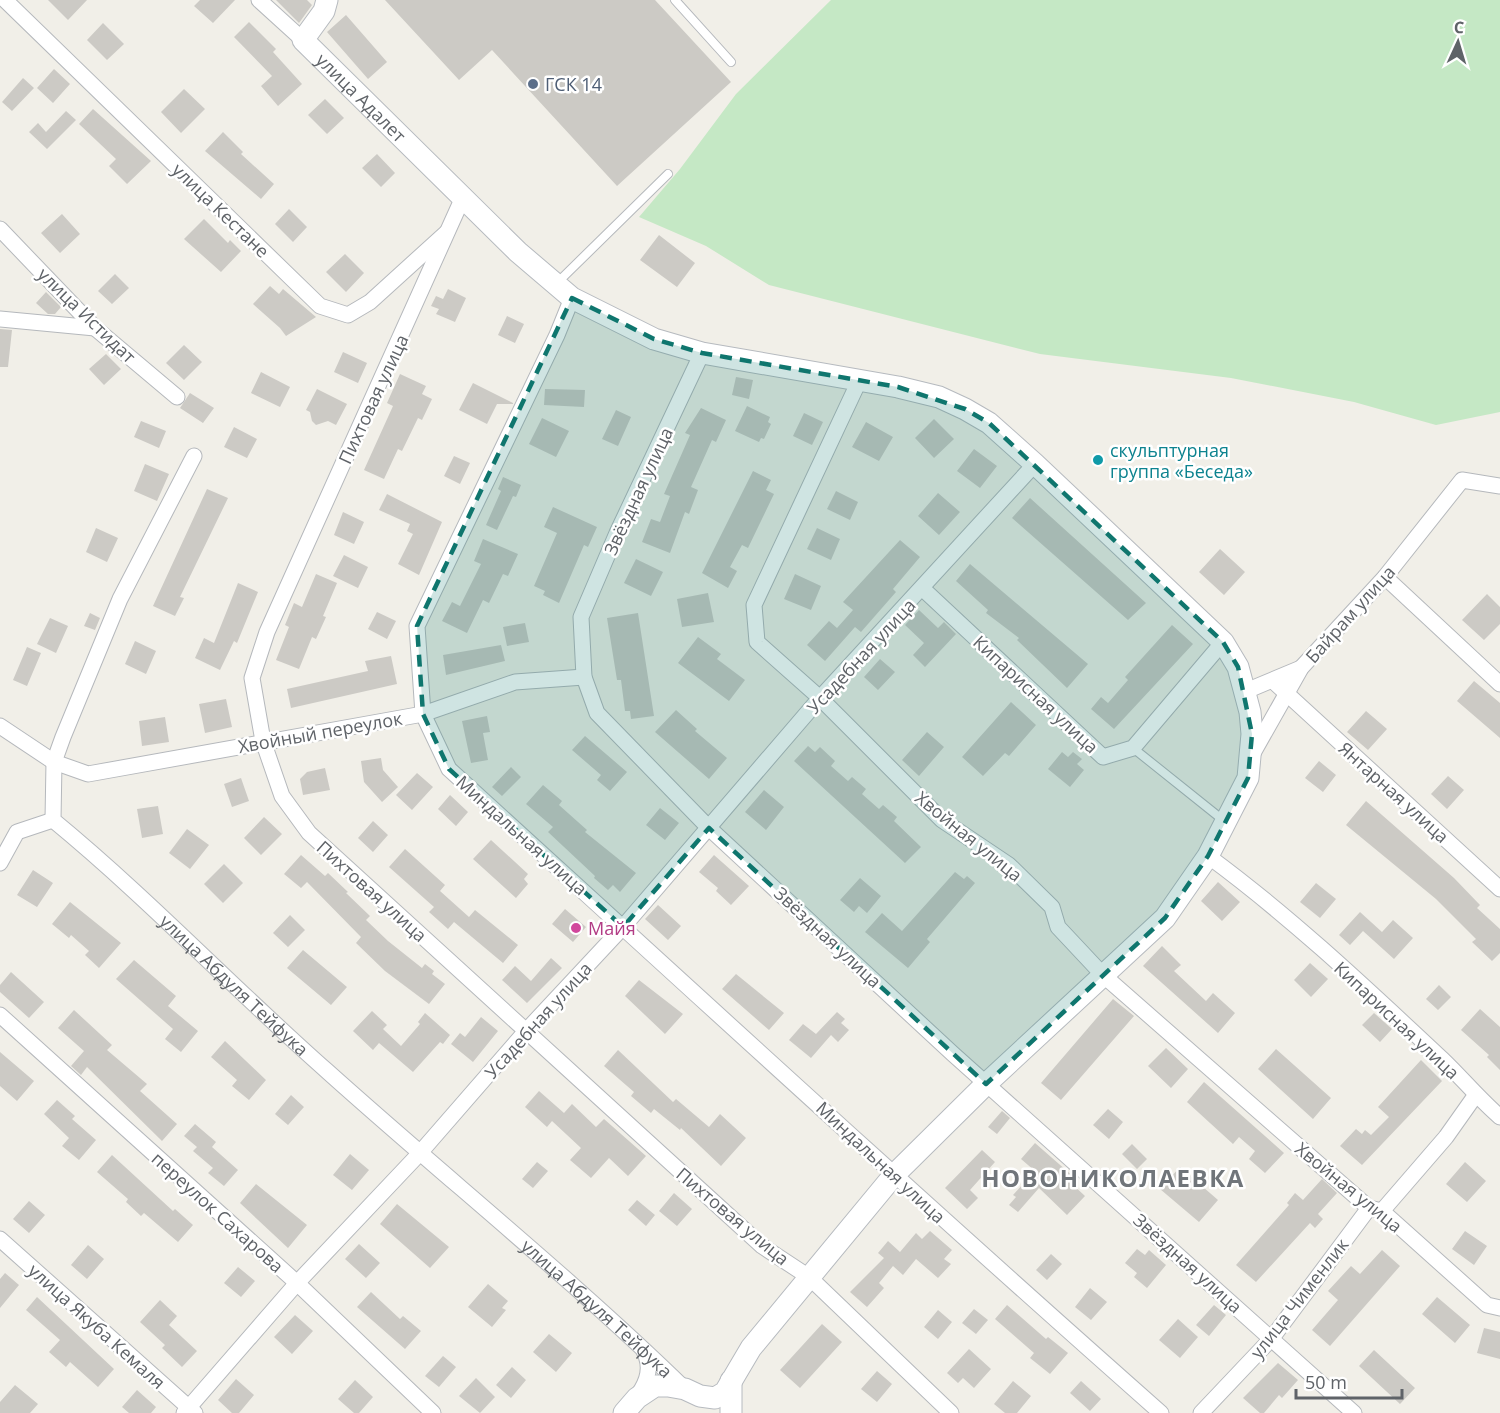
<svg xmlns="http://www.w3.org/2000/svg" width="1500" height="1413" viewBox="0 0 1500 1413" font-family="'Open Sans',sans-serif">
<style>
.green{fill:#c5e8c5}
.building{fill:#cccac5}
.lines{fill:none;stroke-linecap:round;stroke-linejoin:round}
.lane-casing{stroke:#b5b8bc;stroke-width:10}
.street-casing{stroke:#b5b8bc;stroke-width:17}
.secondary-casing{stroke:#b6babf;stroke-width:23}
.lane{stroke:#fff;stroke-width:8}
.street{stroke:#fff;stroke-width:15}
.secondary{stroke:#fff;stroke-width:21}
.marked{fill:#0f766e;fill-opacity:0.2;stroke:#0f766e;stroke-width:4.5;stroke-dasharray:12 8;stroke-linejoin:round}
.service-dot{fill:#5c6f8a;stroke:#fff;stroke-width:2}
.culture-dot{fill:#0f9aa8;stroke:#fff;stroke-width:2}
.hotel-dot{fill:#d1479c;stroke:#fff;stroke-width:2}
.labels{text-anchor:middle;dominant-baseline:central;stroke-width:5;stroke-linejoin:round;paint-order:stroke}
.service-label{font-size:18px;fill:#4e5e75;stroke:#fff;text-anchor:start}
.street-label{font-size:18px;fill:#5f6368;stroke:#fff}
.culture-label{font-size:18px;fill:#0d838f;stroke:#fff;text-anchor:start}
.hotel-label{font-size:18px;fill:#b23c85;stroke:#fff;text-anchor:start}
.district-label{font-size:24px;font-weight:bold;letter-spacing:1.5px;fill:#70757a;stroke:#fff}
</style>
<rect width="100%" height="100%" fill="#f1efe8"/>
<path class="green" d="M831 0H1500V412L1436 425 1354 402 1231 378 1040 354 769 285 706 246 639 217 680 169 736 94Z"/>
<path class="building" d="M48 0H87L68 20Z
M200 0H235L213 23 194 6Z
M276 0H307L312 5 299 23Z
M385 0H655L731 82 617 186 492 50 459 80Z
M346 15 387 62 368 79 327 32Z
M249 22 276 49 273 52 302 84 278 106 261 86 272 76 234 37Z
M103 23 124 44 107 60 87 40Z
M54 69 70 84 53 103 37 88Z
M23 78 34 88 12 111 2 102Z
M184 89 205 109 181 133 161 112Z
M325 99 344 118 327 134 308 115Z
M93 109 151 161 127 184 109 166 116 159 79 124Z
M66 111 76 120 47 149 29 132 38 123 46 132Z
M223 132 243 152 241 154 274 184 261 199 205 151Z
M377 154 395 173 381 187 362 168Z
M289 209 307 227 293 242 275 224Z
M62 214 80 234 60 253 41 233Z
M204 219 228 243 230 240 241 251 221 272 184 239Z
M659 235 695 263 677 287 640 260Z
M345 254 364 273 346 292 326 272Z
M115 274 129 288 112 304 98 291Z
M270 286 279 294 283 289 316 317 286 336 280 328 253 304Z
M448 289 466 298 455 322 436 314 439 309 431 306 436 296 443 299Z
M46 292 61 307 55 314H48L36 303Z
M507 316 524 324 515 343 498 335Z
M0 329 12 330 8 367H0Z
M184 345 202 362 184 380 166 363Z
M343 352 367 363 358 383 334 372Z
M106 354 121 369 104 385 89 369Z
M261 372 290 387 280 407 251 393Z
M400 374 426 386 422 394 432 399 422 420 418 418 402 451 398 449 384 479 364 470 393 406 387 403Z
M736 377 753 380 749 399 732 395Z
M473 383 513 403V404H497L487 424 459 410Z
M317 389 347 404 336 425 328 421 316 425 312 421 310 412 306 410Z
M545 389 585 390 584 407 544 405Z
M190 393 214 408 203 423 180 408Z
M747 406 770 417 768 422 771 424 764 439 761 438 759 442 735 431Z
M701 408 726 420 716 442 712 440 691 487 698 490 689 514 685 512 670 553 642 542 651 519 660 522 670 496 664 494 690 435 685 433Z
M616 410 631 417 618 446 602 439Z
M804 413 823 422 812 445 793 436Z
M542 418 569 431 556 457 529 444Z
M934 419 954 439 934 458 915 438Z
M141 421 166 431 159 448 134 437Z
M866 422 893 437 879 461 852 447Z
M234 427 257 439 247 458 224 447Z
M974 449 997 466 980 488 957 471Z
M454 456 470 463 460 484 444 476Z
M145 464 169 474 157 501 134 491Z
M753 471 771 480 766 490 774 494 748 548 742 545 730 567 737 571 728 588 702 573Z
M503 477 521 485 516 497 513 496 497 530 486 525 501 491 498 489Z
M207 489 228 498 180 597 184 598 175 616 153 606Z
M836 491 858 502 850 520 827 509Z
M938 493 960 512 939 535 918 516Z
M387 494 442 522 419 575 398 564 413 534 407 531 410 524 379 510Z
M1030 498 1146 603 1128 620 1012 518Z
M553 507 597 527 588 547 584 545 559 603 543 595 545 591 534 586 557 533 544 527Z
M343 512 364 522 354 544 334 535Z
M96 528 118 538 107 562 86 552Z
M817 528 840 539 831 560 807 549Z
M483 539 518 554 508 576 503 574 489 603 483 600 467 633 442 621 452 602 460 606 481 564 474 561Z
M900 540 920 557 893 589 896 592 861 632 855 627 825 661 807 645 829 621 837 628 853 610 843 602Z
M1220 549 1245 572 1224 595 1199 572Z
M344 555 368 567 358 588 333 576Z
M636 559 663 572 651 596 624 583Z
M970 564 1088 664 1067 688 1017 640 1019 638 986 613 988 610 956 581Z
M316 574 337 583 323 616 326 617 316 639 312 637 299 669 276 660 289 627 285 625 294 603 302 607Z
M795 574 821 586 811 610 784 599Z
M238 583 258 592 237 643 234 641 220 670 195 658 204 638 214 643Z
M708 593 714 622 682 627 677 599Z
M1487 594 1500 607V624L1484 640 1462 620Z
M919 610 938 628 944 622 956 634 925 667 913 655 924 643 905 625Z
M377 612 396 621 387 639 368 629Z
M90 613 100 618 95 630 84 626Z
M638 613 654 716 631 719 630 711H625L621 680H617L607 618Z
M50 618 68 626 56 653 37 644Z
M525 623 529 642 507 646 503 627Z
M1172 625 1193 644 1114 729 1091 709 1101 697 1108 703 1128 680 1125 677Z
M698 637 721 654 717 659 745 680 729 701 678 663Z
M135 641 156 651 146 674 125 664Z
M501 645 505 661 446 675 443 655Z
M27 647 41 653 27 686 13 680Z
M391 656 397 684 291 708 287 689 368 671 365 661Z
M880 659 895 672 878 690 864 677Z
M1474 681 1500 703V738L1457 701Z
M226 699 232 727 205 733 199 704Z
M1011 702 1036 725 1009 756 1005 753 983 776 962 757Z
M676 710 697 729 695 731 727 758 709 779 655 732Z
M1366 711 1387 729 1368 750 1347 732Z
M487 716 490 732 483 733 488 760 471 763 462 721Z
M165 717 169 742 142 746 139 721Z
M927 732 944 747 919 776 902 760Z
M585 736 627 772 610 791 597 780 601 775 572 750Z
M808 746 815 752 820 747 835 761 831 766 848 781 852 777 866 789 862 794 879 809 883 805 897 817 894 821 921 847 905 863 794 761Z
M1062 752 1068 757 1073 752 1082 759 1077 764 1084 770 1070 787 1048 769Z
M381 758 383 770 398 787 382 802 364 782 361 761Z
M1319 761 1336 775 1323 792 1305 778Z
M511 767 521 777 502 796 492 787Z
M325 768 330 790 303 795 300 779 307 772Z
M417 773 433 787 412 810 396 795Z
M1448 776 1464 790 1447 809 1431 794Z
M241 778 249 801 232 807 224 784Z
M543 785 562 801 559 805 587 830 585 832 636 873 620 892 613 885 608 890 594 878 595 876 548 832 553 827 526 804Z
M764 790 784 807 766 830 745 812Z
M450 795 468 812 456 826 438 809Z
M1366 801 1454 878 1480 905 1477 908 1500 929V953L1492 961 1472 942 1476 939 1436 899 1346 825Z
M158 806 163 834 142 838 137 809Z
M660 808 679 823 665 840 646 825Z
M264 817 282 834 261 855 244 838Z
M373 821 388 835 373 852 358 838Z
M187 829 209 845 190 869 169 853Z
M491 840 528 874 524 879 528 884 516 898 473 859Z
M405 849 445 885 440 891 469 917 475 910 518 945 503 963 454 922 448 929 429 912 434 907 389 867Z
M301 855 325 876 328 873 348 892 346 893 370 916 366 920 388 941 422 968 425 964 434 971 432 974 445 984 429 1004 385 971 356 943 361 937 307 882 301 888 284 874Z
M714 855 749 886 731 905 716 891 718 888 699 872Z
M224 864 243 883 223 903 204 884Z
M33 870 53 883 37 907 17 895Z
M955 872 964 879 967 876 975 883 927 939 930 942 908 968 865 932 882 913 902 931Z
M860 878 881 896 867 913 859 906 854 912 840 900Z
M1218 882 1240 902 1222 921 1201 901Z
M1316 883 1336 899 1320 918 1300 902Z
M70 902 121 943 99 968 85 955 89 951 71 935 69 938 52 924Z
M658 905 681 926 668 940 645 919Z
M565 909 586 927 573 942 552 924Z
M1360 912 1382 932 1393 920 1413 938 1394 959 1363 931 1350 945 1339 935Z
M290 915 305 930 288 947 273 933Z
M1162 946 1181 965 1174 971 1206 1001 1213 993 1235 1013 1218 1033 1143 966Z
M303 950 347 987 331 1005 287 968Z
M551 958 562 968 527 1003 502 980 515 966 531 981Z
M134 960 176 996 168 1006 198 1031 181 1052 165 1039 173 1029 116 979Z
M1310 963 1328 979 1311 997 1294 980Z
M11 972 44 1002 29 1018 0 992V985Z
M736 974 784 1013 769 1030 722 989Z
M639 980 683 1014 665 1034 625 996Z
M1439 985 1451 997 1438 1010 1426 999Z
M1113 999 1134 1016 1061 1100 1041 1083Z
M1480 1009 1500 1027V1070L1487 1057 1489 1055 1461 1030Z
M74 1010 112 1045 107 1050 147 1084 140 1091 177 1124 162 1141 87 1067 81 1075 71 1066 84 1051 58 1028Z
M372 1011 387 1025 383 1029 401 1046 420 1024 418 1022 425 1013 450 1035 443 1044 440 1042 413 1072 379 1043 373 1050 353 1031Z
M837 1012 845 1019 841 1023 849 1030 838 1042 831 1035 811 1058 789 1040 803 1024 816 1034Z
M1374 1013 1392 1029 1380 1042 1362 1025Z
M481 1017 498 1031 473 1062 451 1044 460 1033 465 1037Z
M225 1041 266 1080 249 1100 232 1086 237 1080 211 1057Z
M1166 1048 1188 1069 1171 1088 1148 1066Z
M1276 1049 1331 1098 1313 1119 1258 1069Z
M618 1050 673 1102 676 1099 709 1127 720 1114 746 1138 721 1166 681 1128 680 1130 654 1109 651 1113 631 1096 634 1092 604 1066Z
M0 1052 34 1081 17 1101 0 1086Z
M1421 1060 1442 1081 1362 1165 1340 1146 1356 1129 1362 1134 1365 1130 1371 1135 1389 1117 1378 1107Z
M1204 1082 1284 1153 1265 1173 1249 1159 1255 1151 1239 1137 1233 1144 1187 1102Z
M539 1091 564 1113 572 1104 596 1127 604 1119 646 1156 628 1176 609 1158 591 1178 570 1160 581 1148 552 1121 547 1127 525 1107Z
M291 1095 304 1107 288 1125 275 1114Z
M57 1100 75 1116 72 1119 96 1140 79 1160 62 1146 69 1138 44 1114Z
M1108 1109 1123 1122 1109 1139 1093 1125Z
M1002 1111 1010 1118 997 1134 988 1127Z
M195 1124 216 1142 212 1147 238 1170 224 1186 208 1173 213 1168 193 1151 197 1147 184 1136Z
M1035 1143 1075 1178 1071 1183 1085 1196 1067 1215 1039 1188 1018 1212 1009 1205 1016 1197 1013 1195 1035 1171 1021 1159Z
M1132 1144 1147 1159 1137 1169 1122 1154Z
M982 1150 995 1162 970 1190 978 1198 967 1209 945 1188Z
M350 1154 369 1170 352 1190 333 1175Z
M112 1155 173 1211 175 1209 193 1225 178 1242 144 1213 141 1216 126 1202 128 1199 97 1172Z
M537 1162 548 1171 533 1188 522 1179Z
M1465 1162 1486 1181 1467 1202 1446 1184Z
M1180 1167 1218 1200 1199 1222 1160 1189Z
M1322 1179 1337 1193 1318 1214 1323 1219 1315 1228 1310 1223 1256 1282 1236 1265 1289 1205 1287 1203 1295 1193 1303 1200Z
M256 1184 307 1225 288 1248 240 1203Z
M674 1193 692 1209 677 1226 659 1211Z
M637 1200 655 1215 646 1226 628 1210Z
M29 1201 45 1215 29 1233 13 1219Z
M397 1204 449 1247 430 1268 380 1224Z
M930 1231 952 1250 944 1259 951 1264 938 1278 916 1259 903 1275 893 1266 879 1283 884 1288 867 1307 850 1292 884 1258 878 1253 888 1241 900 1252 916 1233 922 1239Z
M1465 1231 1487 1246 1474 1265 1452 1249Z
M359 1244 380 1263 366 1278 345 1259Z
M88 1245 104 1259 87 1279 71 1265Z
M1137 1249 1145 1255 1149 1250 1166 1265 1147 1288 1134 1277 1137 1273 1125 1263Z
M1382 1250 1400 1266 1330 1346 1312 1330 1338 1300 1328 1291 1351 1266 1360 1274Z
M1051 1254 1062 1264 1047 1280 1036 1270Z
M238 1267 255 1281 241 1297 224 1283Z
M5 1273 19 1285 0 1308V1279Z
M488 1284 508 1301 502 1308 506 1310 492 1327 468 1307Z
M1090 1288 1107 1302 1091 1320 1075 1307Z
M371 1292 400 1319 403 1316 421 1331 405 1349 357 1307Z
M37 1297 114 1369 98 1387 70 1362 66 1367 49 1352 60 1340 26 1310Z
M1437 1297 1470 1325 1455 1343 1422 1314Z
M160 1300 177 1316 169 1325 197 1351 182 1367 162 1348 165 1345 140 1322Z
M1007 1305 1046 1339 1048 1337 1068 1353 1050 1374 1030 1358 1034 1353 995 1319Z
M1214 1305 1226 1315 1209 1336 1196 1325Z
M974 1309 988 1320 976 1334 962 1323Z
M938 1310 952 1322 938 1339 924 1327Z
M295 1315 313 1331 292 1354 274 1337Z
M1178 1319 1198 1337 1180 1358 1159 1340Z
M822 1324 842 1342 800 1388 780 1370Z
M1484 1328 1500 1332V1359L1477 1353Z
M549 1334 572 1353 556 1372 533 1352Z
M969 1349 991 1369 974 1388 963 1378 958 1383 947 1373Z
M1374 1350 1415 1388 1400 1404 1359 1366Z
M443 1356 456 1367 439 1387 425 1376Z
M1278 1363 1298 1380 1282 1398 1279 1395 1264 1413H1260L1243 1398Z
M512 1367 526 1380 511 1398 496 1385Z
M877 1371 892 1384 877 1402 861 1389Z
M476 1378 495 1397 480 1413 459 1396Z
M236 1379 254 1395 239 1413H232L218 1400Z
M355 1380 373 1397 359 1413H354L338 1399Z
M1013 1381 1031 1396 1017 1413H1005L994 1404Z
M1081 1381 1101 1399 1090 1411 1070 1393Z
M15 1385 38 1404 30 1413H0V1402Z
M137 1390 156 1407 151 1413H129L122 1407Z"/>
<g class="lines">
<g class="lane-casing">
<path id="lane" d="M675 0 731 62
M558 282 668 174
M1133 748 1223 820"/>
</g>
<g class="street-casing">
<g id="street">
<path d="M5 0 320 306 348 315 370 302 446 233"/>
<path d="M259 0 303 40"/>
<path d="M464 195 267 632 252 678 263 741 282 796 309 833 762 1246 809 1277 951 1413"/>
<path d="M0 229 95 328 177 397"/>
<path d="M572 298 557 335 417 626 423 714 449 769C686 985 921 1201 1161 1413"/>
<path d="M0 319 95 328"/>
<path d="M702 353 617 533 581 617 584 677 597 713 709 828 953 1054 1354 1413"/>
<path d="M860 379 754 605 757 642 820 698 942 820 1009 865 1052 907 1058 927 1103 975 1369 1208 1382 1211 1487 1305 1500 1308"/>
<path id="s1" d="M194 456 120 599 63 737 54 762 53 820C149 899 234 989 327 1071 446 1178 571 1278 685 1389"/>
<path d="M1385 577 1500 684"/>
<path d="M923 589 1103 757 1133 748 1223 642"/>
<path d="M1273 681 1500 889"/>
<path d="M1246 691 1301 668"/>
<path d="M0 726 54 762 88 774 423 714 515 682 584 677"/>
<path d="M1253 753 1301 668 1385 577 1462 480 1500 486"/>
<path d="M1208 856C1291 917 1367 989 1442 1059 1462 1078 1479 1099 1500 1117"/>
<path d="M0 863 17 832 53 820"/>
<path d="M0 1015 297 1283 433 1413"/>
<path d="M1382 1211 1446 1137 1475 1096"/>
<path d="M0 1239 195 1413"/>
<path d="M638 1395C648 1381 652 1367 644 1351"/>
<path d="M184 1413 297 1283 419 1154 526 1031 623 927 820 698 1035 464"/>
<path d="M1201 1413 1272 1338 1369 1208"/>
</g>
</g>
<g class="secondary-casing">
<g id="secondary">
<path id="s2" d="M327 0 324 11 303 40 518 252 572 298 654 339 702 353 898 387 939 397 965 409 989 423 1035 464 1223 642 1238 667 1250 712 1252 734 1248 778 1208 856 1165 918 986 1084 894 1175 751 1348 725 1392 715 1398 700 1396 685 1389 668 1386H655L637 1398 624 1413"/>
<path d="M731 1413V1381"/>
</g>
</g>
<use href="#lane" class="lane"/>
<use href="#street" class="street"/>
<use href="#secondary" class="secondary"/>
</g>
<path class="marked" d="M572 298 654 339 702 353 898 387 965 409 989 423 1223 642 1238 667 1252 734 1248 778 1208 856 1165 918 986 1084 709 828 623 927 449 769 423 714 417 626Z"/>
<circle class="service-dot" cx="533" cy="84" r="6"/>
<circle class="culture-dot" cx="1098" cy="460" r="6"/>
<circle class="hotel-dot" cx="576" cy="928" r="6"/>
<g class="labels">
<g class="service-label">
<text x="545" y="84">ГСК 14</text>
</g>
<g class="street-label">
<text stroke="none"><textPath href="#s2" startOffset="129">улица Адалет</textPath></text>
<text transform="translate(221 210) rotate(44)">улица Кестане</text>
<text transform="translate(87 315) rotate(44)">улица Истидат</text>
<text transform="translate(373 399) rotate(-65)">Пихтовая улица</text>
<text transform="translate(638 491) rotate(-65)">Звёздная улица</text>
<text transform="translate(1350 614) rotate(-48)">Байрам улица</text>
<text transform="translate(861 656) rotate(-47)">Усадебная улица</text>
<text transform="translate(1036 694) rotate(43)">Кипарисная улица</text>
<text transform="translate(320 732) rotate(-10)">Хвойный переулок</text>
<text transform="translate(1394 792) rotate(42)">Янтарная улица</text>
<text transform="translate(522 835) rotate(42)">Миндальная улица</text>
<text transform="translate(969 836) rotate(39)">Хвойная улица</text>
<text transform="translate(372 891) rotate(42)">Пихтовая улица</text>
<text transform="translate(828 937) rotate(43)">Звёздная улица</text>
<text stroke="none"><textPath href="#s1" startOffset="640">улица Абдуля Тейфука</textPath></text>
<text transform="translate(538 1020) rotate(-48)">Усадебная улица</text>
<text transform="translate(1397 1020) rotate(43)">Кипарисная улица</text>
<text transform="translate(881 1162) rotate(43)">Миндальная улица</text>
<text transform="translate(1349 1187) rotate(39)">Хвойная улица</text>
<text transform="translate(218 1212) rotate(42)">переулок Сахарова</text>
<text transform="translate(733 1216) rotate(40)">Пихтовая улица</text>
<text transform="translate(1188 1263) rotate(42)">Звёздная улица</text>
<text transform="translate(1299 1298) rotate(-52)">улица Чименлик</text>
<text stroke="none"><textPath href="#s1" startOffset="1126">улица Абдуля Тейфука</textPath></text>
<text transform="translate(97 1326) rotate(42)">улица Якуба Кемаля</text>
</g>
<g class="culture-label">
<text x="1110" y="450">скульптурная<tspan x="1110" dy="21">группа «Беседа»</tspan></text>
</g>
<g class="hotel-label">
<text x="588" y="928">Майя</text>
</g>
<g class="district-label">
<text x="1113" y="1177">НОВОНИКОЛАЕВКА</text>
</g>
</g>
<g transform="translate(1458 42) rotate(4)" stroke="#ffffff" stroke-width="4.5" paint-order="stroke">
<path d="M0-4.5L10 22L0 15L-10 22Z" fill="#5f6368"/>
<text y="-9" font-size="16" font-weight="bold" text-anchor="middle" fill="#5f6368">С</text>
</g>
<path d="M1296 1389v9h106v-9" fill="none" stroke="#5f6368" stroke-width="3"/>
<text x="1305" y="1389" font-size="18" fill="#5f6368" stroke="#ffffff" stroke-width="4.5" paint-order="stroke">50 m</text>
</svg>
